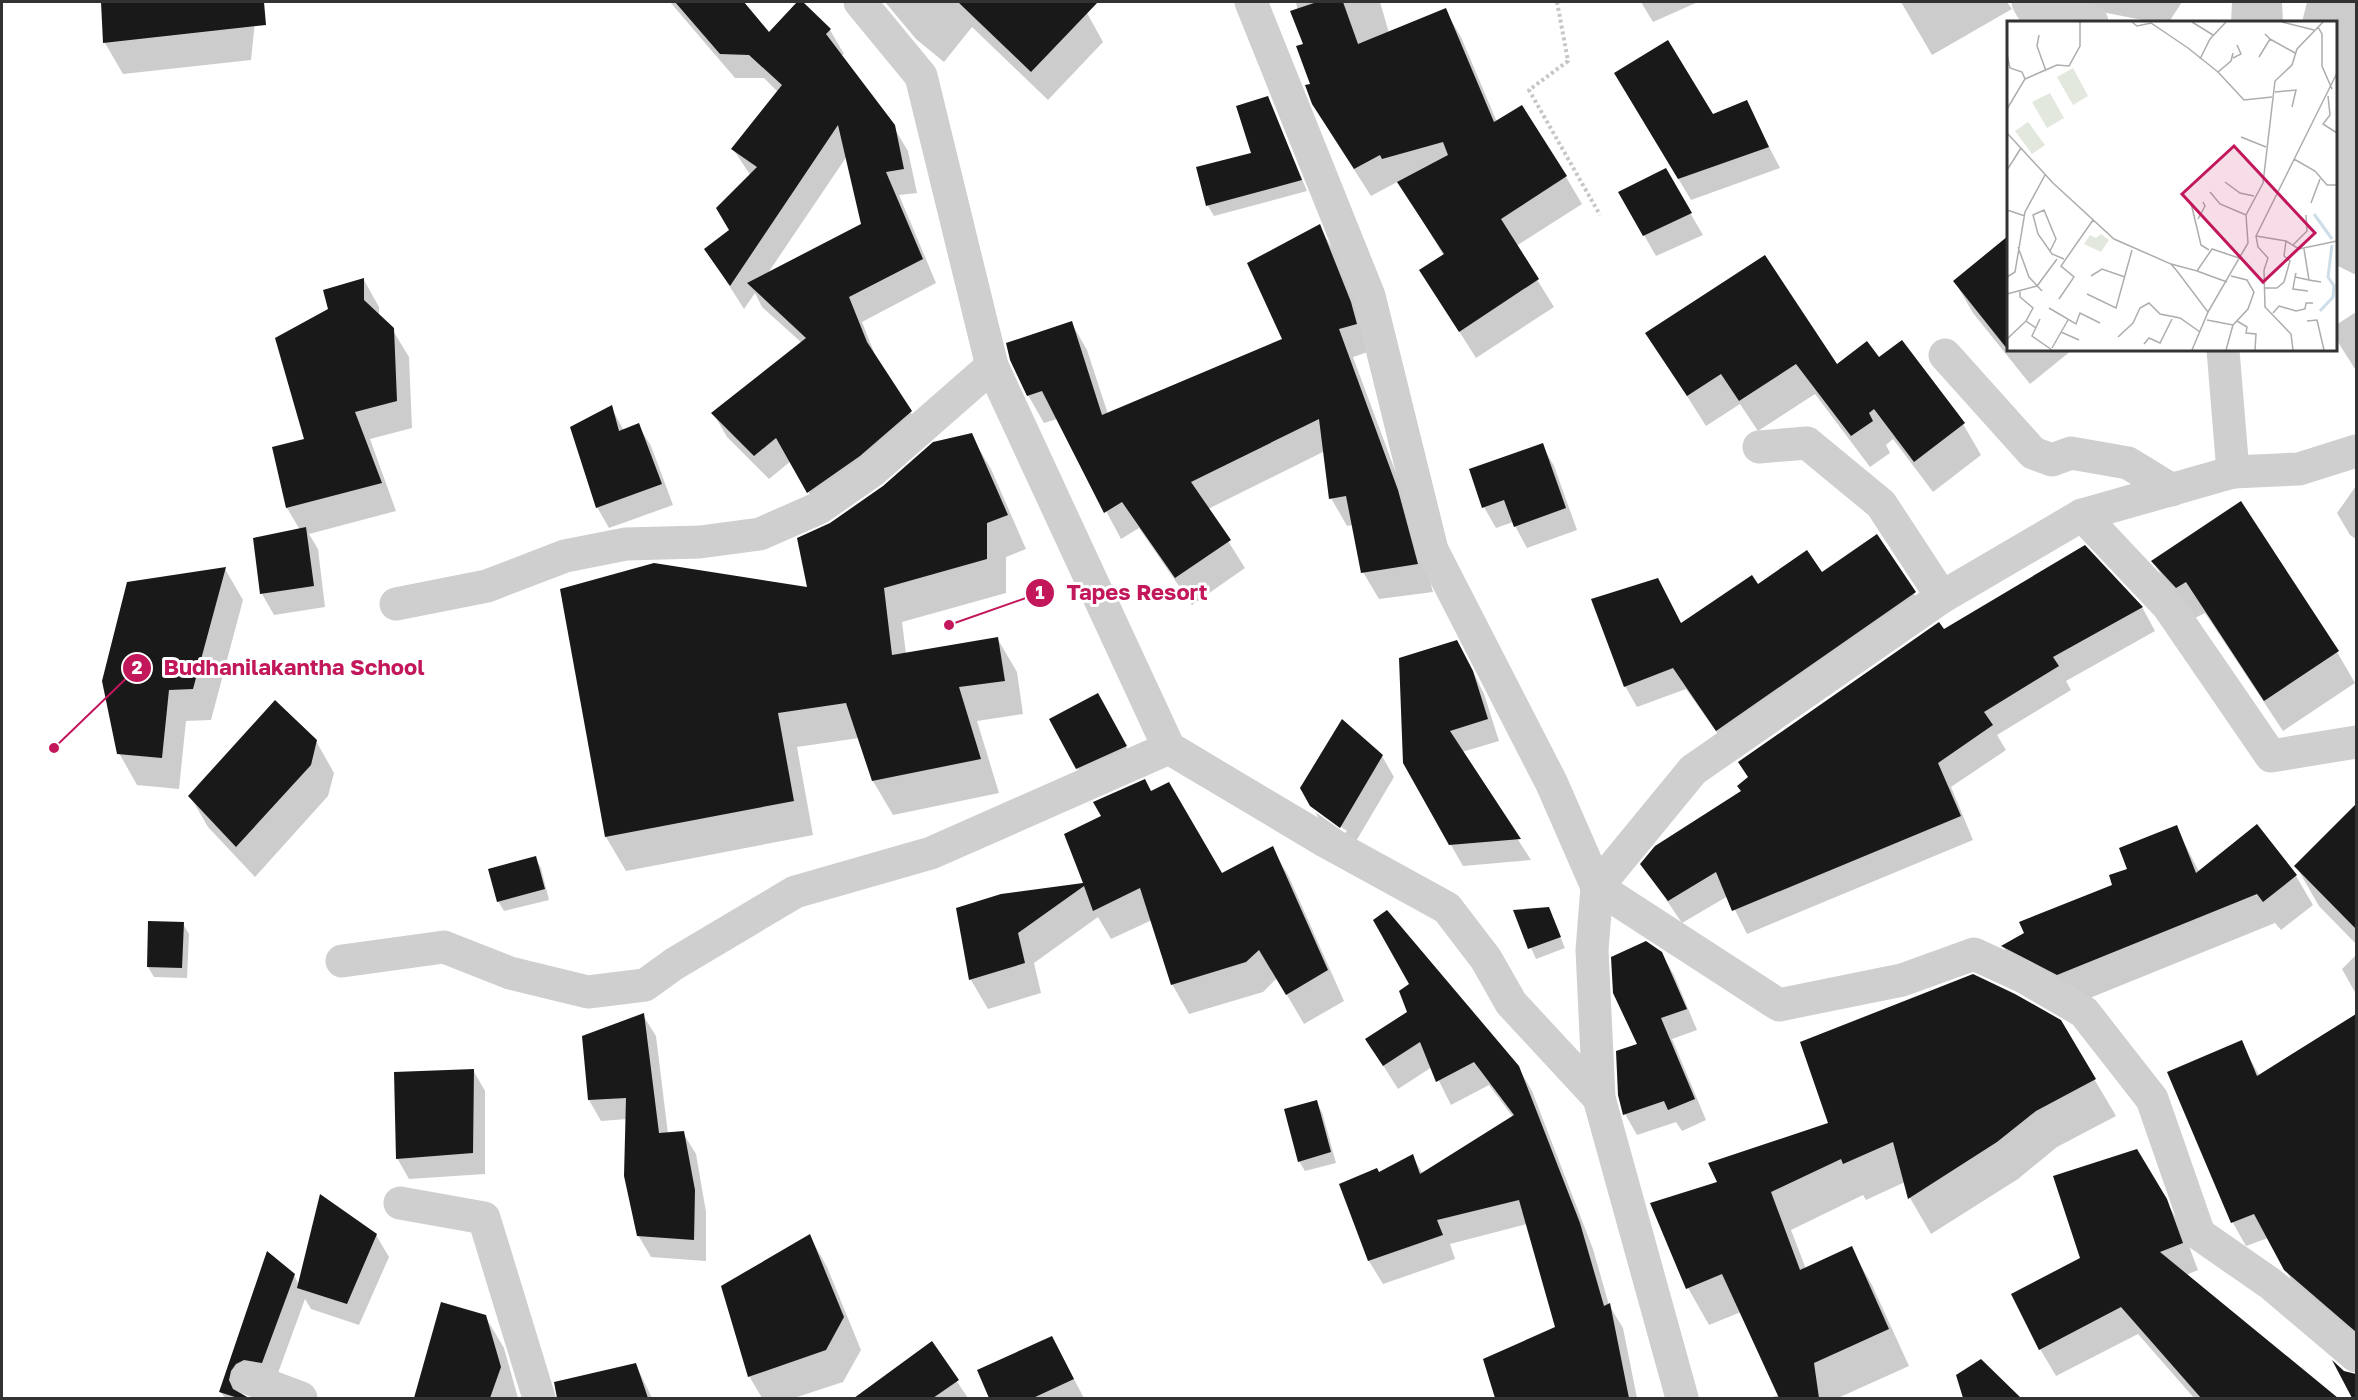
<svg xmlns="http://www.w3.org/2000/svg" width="2358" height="1400" viewBox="0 0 2358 1400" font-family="'Golos Text',sans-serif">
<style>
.shadow{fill:#0003;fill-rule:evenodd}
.building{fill:#191919}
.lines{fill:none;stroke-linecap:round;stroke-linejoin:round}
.path{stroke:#c6c6c6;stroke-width:4;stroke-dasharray:3 3;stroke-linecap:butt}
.minor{stroke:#cfcfcf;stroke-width:33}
.tertiary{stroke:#cfcfcf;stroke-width:33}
.inset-river{fill:none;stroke:#cedee9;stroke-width:3}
.inset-road{fill:none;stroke:#adadad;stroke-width:1.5}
.view{fill:#c2185b;fill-opacity:0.15;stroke:#c2185b;stroke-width:3}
.inset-edge{fill:none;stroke:#323232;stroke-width:3}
.leader{fill:none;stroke:#c2185b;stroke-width:2}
.callout-dot{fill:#c2185b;stroke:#fff;stroke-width:2}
.mark-label{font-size:18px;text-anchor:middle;font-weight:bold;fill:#fff}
.callout-label{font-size:22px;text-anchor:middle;font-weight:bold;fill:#c2185b;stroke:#fff;stroke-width:6;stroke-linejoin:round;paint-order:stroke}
</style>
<rect width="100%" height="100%" fill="#fff"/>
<path class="shadow" d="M102 2H257L251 60 123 74 105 43Z
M670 2H742L769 35 801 2 830 30 844 54 841 56 893 126 908 151 917 193 899 195 936 283 862 322 877 360 925 435 822 516 791 461 769 479 727 437 713 413 802 343 762 307 755 293 744 309 706 249 731 231 751 176 733 149 778 92 764 78H735ZM847 156 863 225 768 273Z
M885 2H1074L1087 13 1103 42 1048 100 972 27 944 62 916 39Z
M1296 2H1380L1389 33 1445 10 1461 37 1497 122 1566 177 1582 204 1516 246 1554 307 1476 358 1421 271 1444 256 1401 185 1397 182 1371 196 1330 132 1312 85Z
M1641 2H1698L1653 22Z
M1901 2H2007L2012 9 1932 55Z
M2082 2H2182L2169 22H2153L2086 9Z
M2232 2H2282L2283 22H2231Z
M2307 2H2356V275L2336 265V22H2302Z
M1628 94 1712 116 1746 102 1780 168 1691 200Z
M1268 98 1307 191 1214 216 1208 206 1198 168 1253 154Z
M1665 170 1703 235 1656 256 1620 193Z
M1319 226 1335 253 1366 331 1371 351 1353 357 1413 519 1433 592 1379 599 1363 572 1353 525 1347 526 1331 498 1325 451 1208 509 1245 568 1192 605 1139 528 1121 539 1057 419 1044 423 1028 395 1071 322 1087 350 1108 414 1284 340Z
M2008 238V350H2072L2030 384 1973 313 1955 282Z
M364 280 379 307V317L392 329 409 357 412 428 370 439 396 511 309 534 318 549 325 607 274 615 262 594 300 530 287 508 274 448 306 440 330 309Z
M2356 312V367L2355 369 2336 339V325Z
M1647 333 1836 367 1963 424 1981 455 1933 492 1893 439 1886 445 1890 453 1870 467 1815 394 1758 431 1740 404 1706 426Z
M611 407 624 431 638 425 651 446 673 505 609 528 597 507Z
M971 435 991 469 1026 549 1006 557V593L902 622 906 654 997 638 1017 672 1023 714 977 721 999 793 893 815 873 781 859 738 797 747 813 835 626 871 606 837 562 590 809 589 830 525Z
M1542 445 1554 466 1577 530 1527 548 1513 522 1496 528 1484 507Z
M2356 486V539L2350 535 2337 513Z
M1877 536 1927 614 1730 751 1686 689 1637 707 1625 686 1682 625 1758 586 1822 575Z
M2153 561 2337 652 2355 683 2283 731 2205 613 2195 618 2171 592Z
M225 569 243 600 211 720 186 721 179 789 137 785 119 753Z
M2142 607 2155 631 2066 681 2071 690 1997 735 2006 750 1951 787 1973 840 1747 934 1728 896 1682 923 1642 864 1743 792 1944 631Z
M1469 663 1484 694 1499 741 1462 752 1531 860 1463 866 1404 763Z
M1109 716 1138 768 1089 789 1077 768Z
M316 741 334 773 328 796 255 877 208 827 190 796Z
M1382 756 1394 777 1352 848 1324 828 1315 812 1345 833 1347 831 1312 806Z
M1151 792 1222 875 1272 848 1289 877 1344 1001 1304 1024 1277 978 1263 992 1189 1014 1172 984 1152 920 1111 939 1098 917 1034 963 1041 993 988 1009 971 980 958 909 1085 885Z
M2348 814 2356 822V944L2319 906 2296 866Z
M2176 826 2199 872 2296 876 2313 905 2281 930 2275 923 2075 1004 2020 975 2003 946 2114 886Z
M535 858 541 868 549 900 504 911 498 901Z
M1548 908 1565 948 1536 959 1515 912Z
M183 924 189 934 187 978 154 977 148 967Z
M1661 953 1674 975 1697 1030 1672 1039 1706 1120 1682 1131 1676 1122 1637 1135 1625 1114Z
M2356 955V994L2342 969Z
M1409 1012 1518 1067 1532 1091 1593 1249 1609 1305 1623 1328 1637 1398H1497L1485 1360 1557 1328 1527 1224 1450 1244 1455 1259 1383 1284 1369 1261 1341 1185 1379 1174 1412 1156 1423 1174 1513 1117 1489 1085 1451 1105 1432 1067 1398 1089 1367 1040Z
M643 1015 656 1036 668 1134 683 1133 696 1154 706 1212V1261L651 1257 638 1235 627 1119 601 1121 589 1100Z
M2356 1016V1125L2295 1188 2299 1193 2356 1150V1343L2299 1294 2268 1238 2246 1246 2233 1223 2169 1073 2241 1042 2260 1077Z
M2060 1021 2116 1116 2057 1147 2018 1179 1931 1234 1910 1198 1905 1182 1866 1200 1863 1195 1791 1230 1806 1269 1851 1248 1872 1285 1909 1366 1838 1398H1770L1778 1395 1741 1312 1709 1325 1688 1288 1652 1204 1719 1183 1830 1124Z
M473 1070 485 1091V1174L409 1179 397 1158Z
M1316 1102 1322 1112 1336 1163 1305 1171 1299 1161Z
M2136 1150 2182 1228 2198 1270 2186 1275 2334 1398H2194L2138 1334 2056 1376 2040 1349Z
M376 1235 389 1257 359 1325 311 1309 305 1299 274 1384 248 1385 242 1394 246 1398H225L221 1392 267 1254 294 1275 299 1285Z
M810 1236 827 1267 861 1350 843 1382 794 1398H762L749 1376Z
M442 1304 485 1316 504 1348 518 1398H416Z
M1052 1338 1084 1398H991L979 1371Z
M931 1343 968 1398H856Z
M636 1365 652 1398H560L556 1383Z
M1958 1375 2017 1397 2018 1398H1964Z"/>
<path class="building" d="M101 2H264L266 25 103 43Z
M675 2H744L769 32 797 2H803L831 29 826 34 895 125 904 169 886 172 923 259 849 297 867 342 912 411 860 456 807 493 776 438 754 456 711 413 806 338 747 283 861 224 838 125 730 286 704 249 729 230 716 208 757 167 731 149 782 85 749 55 720 54Z
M958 2H1098L1031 72Z
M1317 2H1343L1358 44 1446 8 1494 122 1522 105 1567 176 1501 219 1539 279 1459 332 1419 270 1444 254 1397 182 1448 155 1443 142 1382 159 1380 155 1354 169 1312 104 1305 85 1310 84 1296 46 1303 44 1290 11Z
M1668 40 1713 114 1747 100 1769 147 1678 179 1614 73Z
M1268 96 1302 180 1206 206 1196 167 1251 153 1236 106Z
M1666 168 1692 213 1643 236 1618 192Z
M1320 224 1351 302 1357 324 1339 329 1398 490 1418 564 1361 573 1346 496 1329 499 1319 419 1191 482 1231 540 1175 578 1122 502 1104 513 1042 391 1027 396 1010 360 1006 343 1072 321 1102 415 1282 339 1247 263Z
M2008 236V350L1953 281Z
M1765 255 1837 364 1867 341 1879 357 1902 340 1965 423 1914 462 1874 409 1869 413 1873 421 1851 436 1796 364 1739 401 1721 374 1687 396 1645 333Z
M364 278V300L394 328 397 401 355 412 382 483 286 508 272 447 304 439 275 338 328 309 323 290Z
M612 405 619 431 639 423 662 484 596 508 570 427Z
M972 433 1008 515 987 523V559L884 588 892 655 998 637 1005 681 959 687 981 759 872 781 846 703 778 713 794 801 605 837 560 589 654 563 807 587 797 538 830 523 883 486 933 442Z
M1543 443 1566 508 1514 527 1504 500 1482 508 1469 469Z
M2241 501 2339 651 2264 701 2186 582 2176 588 2151 561Z
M306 527 314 586 260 594 253 538Z
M1877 534 1916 592 1716 731 1673 668 1624 687 1591 599 1658 578 1681 623 1752 575 1758 584 1807 550 1822 572Z
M2085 545 2143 607 2053 657 2059 666 1984 712 1993 725 1938 763 1961 816 1732 911 1716 872 1668 901 1640 864 1655 846 1741 791 1737 786 1748 777 1738 762 1939 622 1944 629Z
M226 567 193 689 169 690 162 758 117 754 102 681 127 582Z
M1457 640 1473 671 1488 719 1450 731 1521 839 1449 845 1403 763 1399 658Z
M1098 693 1127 746 1076 769 1049 719Z
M275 700 317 740 311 765 236 847 188 796Z
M1342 719 1383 755 1340 828 1310 806 1300 788Z
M1145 779 1151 791 1169 782 1222 873 1273 846 1328 970 1286 995 1259 950 1246 962 1171 985 1140 888 1093 911 1084 886 1018 933 1025 963 969 980 956 908 1001 894 1083 883 1064 834 1101 816 1093 802Z
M2356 804V929L2294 866Z
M2257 824 2297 875 2263 902 2257 894 2057 975 2001 946 2024 933 2019 922 2112 885 2109 875 2127 869 2119 848 2177 825 2196 873Z
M536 856 545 889 497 902 488 869Z
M1549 907 1561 937 1528 949 1513 910Z
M1387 910 1519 1066 1580 1223 1604 1306 1610 1303 1629 1398H1495L1483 1359 1555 1327 1519 1200 1437 1220 1443 1235 1368 1261 1339 1184 1377 1168 1379 1172 1413 1154 1420 1174 1514 1115 1474 1062 1436 1082 1420 1042 1383 1066 1365 1039 1407 1012 1399 991 1409 984 1373 920Z
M148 921 184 922 182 968 147 967Z
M1646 941 1662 952 1687 1009 1661 1018 1695 1099 1668 1110 1664 1101 1623 1115 1618 1095 1616 1051 1637 1044 1613 993 1611 957Z
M1973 974 2015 994 2061 1020 2096 1079 2036 1111 1997 1142 1908 1199 1893 1142 1843 1164 1841 1159 1771 1192 1800 1270 1852 1246 1889 1329 1814 1363 1819 1398H1779L1722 1274 1686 1289 1650 1203 1717 1182 1708 1163 1828 1123 1800 1042Z
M644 1013 659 1133 684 1131 695 1190 694 1240 637 1236 624 1176 626 1098 588 1100 582 1036Z
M2356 1014V1332L2284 1270 2254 1214 2231 1223 2167 1072 2242 1040 2257 1076Z
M474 1069 473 1153 396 1159 394 1072Z
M1317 1100 1331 1152 1298 1162 1284 1109Z
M2137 1149 2167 1199 2183 1243 2160 1252 2338 1398H2201L2121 1307 2039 1350 2011 1294 2080 1258 2053 1176Z
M320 1194 377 1234 347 1304 297 1288Z
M810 1234 844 1317 826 1350 748 1377 721 1286Z
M267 1251 295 1274 262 1363 244 1360 236 1364 231 1371 229 1380 233 1389 249 1398H238L219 1392Z
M441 1302 486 1315 501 1367 490 1398H414Z
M1052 1336 1074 1379 1033 1398H989L977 1370Z
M932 1341 959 1380 933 1398H854Z
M1981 1359 2021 1398H1963L1956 1375Z
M2332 1360 2344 1371 2356 1374V1398H2352Z
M636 1363 648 1398H557L554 1382Z"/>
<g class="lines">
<path class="path" d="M1557 2 1568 61 1529 90 1600 215"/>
<path class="minor" d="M2028 2 2032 9 2072 16 2092 22
M2223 350 2233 472
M1945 355 2033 453 2052 460 2071 453 2128 463 2172 490
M1759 447 1807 443 1881 504 1942 597
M2082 515 2168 606 2271 756 2356 742
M396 604 487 586 565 556 626 544 700 542 760 534 819 508 872 471 992 366
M1597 887 1779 1005 1902 980 1974 954 2024 977 2084 1012 2152 1099 2199 1234 2271 1284 2356 1356
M342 961 444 947 510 973 588 992 645 985 674 964 795 892 931 853 1169 748
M400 1203 484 1218 539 1398
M248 1378 301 1398"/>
<path class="tertiary" d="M860 2 921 76 992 366 1169 748 1325 841 1447 908 1486 959 1511 1003 1599 1098 1682 1398
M1251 2 1369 296 1432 550 1552 784 1597 887 1592 950 1599 1098
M1597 887 1693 770 1942 597 2082 515 2233 472 2299 469 2356 451"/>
</g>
<g transform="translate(2007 21)">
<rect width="330" height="330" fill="#fff"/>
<path d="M66 47 81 75 66 84 50 56ZM43 72 57 97 40 107 25 81ZM21 101 38 124 25 133 8 110ZM94 213 102 219 94 231 77 223 83 214 89 217Z" fill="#e2e8dd"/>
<path class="inset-river" d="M307 193 325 218M313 290 326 276 327 265 321 256 325 224"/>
<path class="inset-road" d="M125 1 130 5 144 2 181 27 211 51 237 79 265 76M185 1 206 14M275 1 307 9M311 6 315 13V45L325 68M32 14 30 25 39 50M263 18 288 32M0 34 3 47 15 51 18 58 0 88M252 36 263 18 258 13M226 37 234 33 230 24M193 38 203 18 219 1M211 51 224 40 226 32M18 58 50 44 62 45 73 25V1M268 71 289 69 285 86M321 75 323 94 316 103 330 112M0 112 46 162 107 218 164 243 170 250 201 291 185 329M234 116 259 126M287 138 308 150 320 164H330M0 149 14 127M218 161 233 172 247 175M203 171 213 183 239 194M184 182 194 224 202 229M304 182 313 158M0 189 18 195M191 198 198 185 196 181M249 215 279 220 292 228 330 220M286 224 300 210 299 194M11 226 22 256 35 270M297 228 302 259 314 261M43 230 49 218 37 189 26 194 31 213 45 233 57 238M164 243 190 250 205 228 232 237M190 250 220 261M289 252 288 256 302 259M84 255 95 248 118 256M0 256 8 251 18 191 38 154M288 256 286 268 301 270M258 267H270L277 261 283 240 277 235 279 220M13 269V276L26 287 19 300 29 307M0 273 30 265 50 238M80 273 109 287 125 229M52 278 67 256 54 245 86 199M42 287 69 303 73 292 93 302M201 291 241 222 239 194 256 162 268 60 285 44 290 28 316 1M266 292 272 285 289 290 298 288 299 282H306M33 298 25 315 45 329M200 299 226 304M230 300 240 306 239 312 249 313 248 329M300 300 310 299 317 329M54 311 72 319M111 316 126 302 133 287 142 282 153 293 173 297 193 311M0 318 19 300M137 323 142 317 153 322 165 298M45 327 61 299M219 329 226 304 241 288 247 271 240 259 224 255M286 329 284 313 258 286 257 249 261 237 251 226 249 215 330 52"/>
<path class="view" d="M227 125 308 212 256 261 175 173Z"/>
<rect width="330" height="330" class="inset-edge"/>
</g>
<path class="leader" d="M949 625L1040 593M54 748L137 668"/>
<g class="callout-dot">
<circle cx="949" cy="625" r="6"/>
<circle cx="54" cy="748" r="6"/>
<circle cx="1040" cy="593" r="15"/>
<circle cx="137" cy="668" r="15"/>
</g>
<g class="mark-label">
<text x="1040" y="599">1</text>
<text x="137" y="674">2</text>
</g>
<g class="callout-label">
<text x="1137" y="600">Tapes Resort</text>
<text x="294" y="675">Budhanilakantha School</text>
</g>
<rect width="2358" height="1400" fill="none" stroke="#323232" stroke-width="6"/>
</svg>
